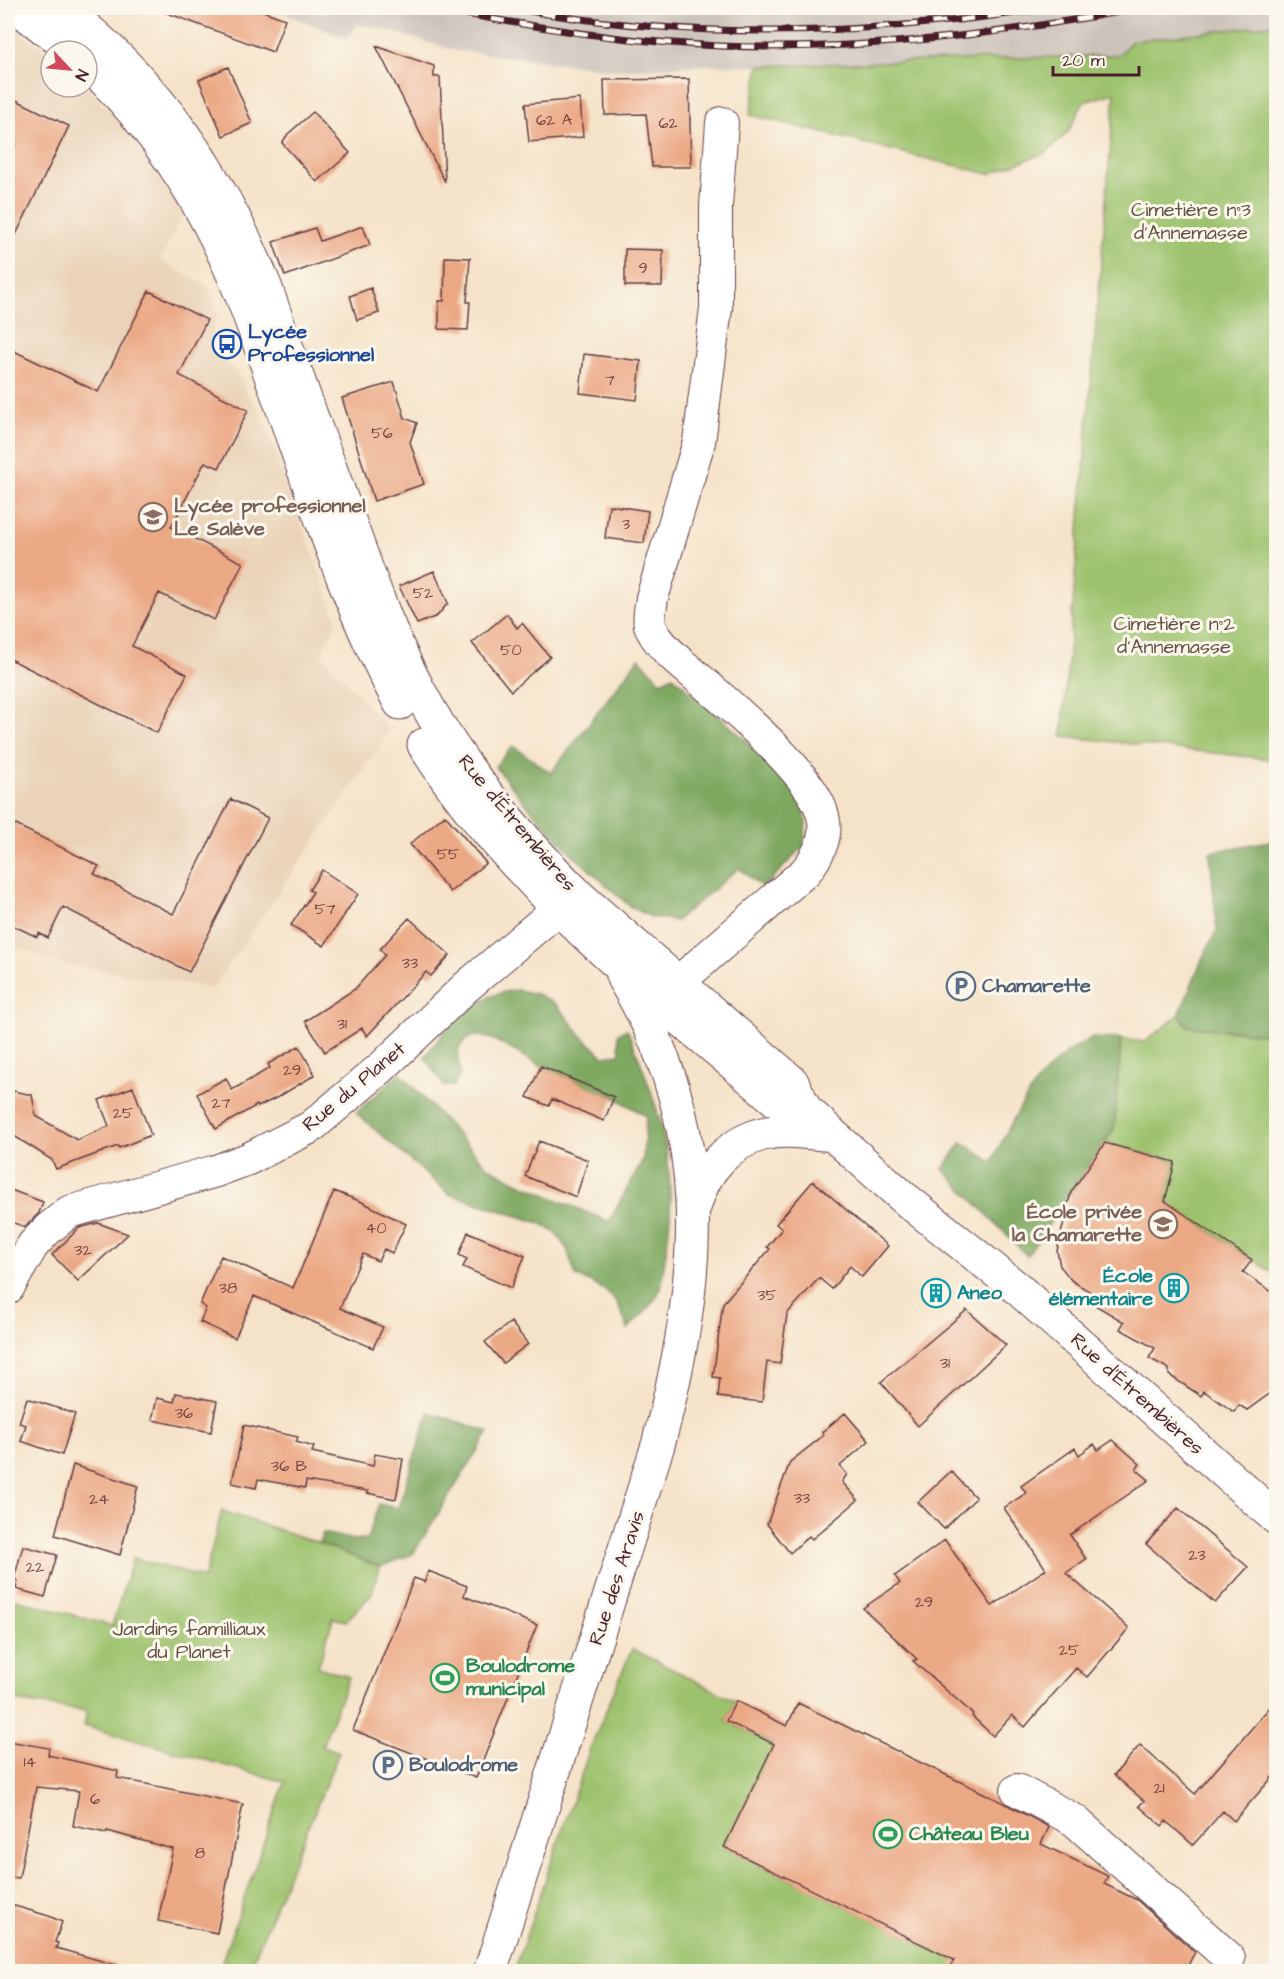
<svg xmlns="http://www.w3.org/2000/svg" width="1284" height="1979" viewBox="0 0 1284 1979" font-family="'Architects Daughter',sans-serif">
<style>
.built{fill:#ead3b8}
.industrial{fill:#ccc2b9}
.green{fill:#9dc26d;stroke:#74704c;stroke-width:1.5}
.forest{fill:#7ea860;stroke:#646446;stroke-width:1.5}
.building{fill:#eba884}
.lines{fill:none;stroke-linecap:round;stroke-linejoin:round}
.street-casing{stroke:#643c43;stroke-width:34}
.secondary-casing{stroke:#643c43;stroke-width:35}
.street{stroke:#fff;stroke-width:32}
.secondary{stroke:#fff;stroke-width:33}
.rail-casing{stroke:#4a1f2b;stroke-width:7}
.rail{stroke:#fbf7ec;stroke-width:4.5;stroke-dasharray:14;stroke-linecap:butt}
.labels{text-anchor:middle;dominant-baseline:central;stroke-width:6;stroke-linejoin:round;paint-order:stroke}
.number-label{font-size:16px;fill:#724141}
.park-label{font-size:20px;fill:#63503f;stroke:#fbf7ec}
.transit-label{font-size:20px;font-weight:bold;fill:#164399;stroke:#fbf7ec;text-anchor:start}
.education-label{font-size:20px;font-weight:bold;fill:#785e54;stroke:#fbf7ec;text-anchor:start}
.street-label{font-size:20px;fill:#4a1f2b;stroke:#fbf7ec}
.service-label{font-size:20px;font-weight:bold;fill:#4e5e75;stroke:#fbf7ec;text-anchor:start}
.culture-label{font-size:20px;font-weight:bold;fill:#0d838f;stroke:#fbf7ec;text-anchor:end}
.leisure-label{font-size:20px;font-weight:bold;fill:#27864d;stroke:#fbf7ec;text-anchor:start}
</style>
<rect width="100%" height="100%" fill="#fbf7ec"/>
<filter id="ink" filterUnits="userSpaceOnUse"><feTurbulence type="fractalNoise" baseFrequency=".0167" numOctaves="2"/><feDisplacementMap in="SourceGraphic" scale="12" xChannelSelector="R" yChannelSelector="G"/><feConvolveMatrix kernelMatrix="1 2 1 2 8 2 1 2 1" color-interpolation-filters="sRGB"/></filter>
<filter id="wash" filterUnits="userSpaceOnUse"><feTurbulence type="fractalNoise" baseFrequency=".008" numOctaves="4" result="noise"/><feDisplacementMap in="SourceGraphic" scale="24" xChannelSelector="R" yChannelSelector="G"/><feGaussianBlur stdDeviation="1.35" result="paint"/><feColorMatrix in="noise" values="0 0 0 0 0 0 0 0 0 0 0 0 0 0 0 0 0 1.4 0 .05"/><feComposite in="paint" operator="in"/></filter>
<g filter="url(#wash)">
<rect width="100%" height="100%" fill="#f5e3c9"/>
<path class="built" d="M8 22 51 56V87H85L120 121 161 178 183 214 160 261 209 287 217 313 213 335 222 359 238 373 246 393 261 413 337 621 321 653 390 731 213 988 63 964 8 944Z"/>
<path class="industrial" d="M272 8H1276V24L1133 41 1119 55 759 66 708 65 616 70 454 50 383 29 357 25 347 39Z"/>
<path class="green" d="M1276 24V760L1062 736 1115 93 1084 102 1068 132 1047 152 989 174 750 115 759 66 1119 55 1132 41Z
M1179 1015 1188 1026 1273 1035 1272 1054 1276 1055V1275L1165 1201 1175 1162 1105 1143 1114 1129 1121 1039 1145 1042Z
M222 1511 319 1543 380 1567 371 1595 346 1621 333 1618 318 1667 349 1677 322 1746 339 1752 252 1963 275 1971H213L214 1969 219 1970 285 1782 84 1726 87 1711 8 1700V1597L112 1626 133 1558 204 1578Z
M632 1649 736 1701 726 1721 774 1744 724 1847 955 1960 949 1972H514L591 1746Z"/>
<path class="forest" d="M639 658 661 682 673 676 780 770 803 803 806 822 804 846 763 888 739 868 676 921 651 917 631 907 573 855 526 804 495 766 513 746 551 773Z
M1270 841H1276V1035L1188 1026 1179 1015 1202 959 1217 930 1210 852Z
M517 990 537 994 556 1004 581 1035 603 1056 620 1054 618 1034 627 1029C660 1106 681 1173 665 1258 663 1269 663 1284 658 1294 653 1305 636 1320 628 1329 616 1295 610 1290 576 1276L567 1249 555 1232 540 1223 449 1194 356 1113 400 1073 487 1166 521 1184 609 1222 643 1159 646 1116 614 1097 541 1066 493 1039 479 1036 467 1038 458 1049 460 1075 454 1086H444L425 1057C448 1025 476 993 517 990Z
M1091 1038 1121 1039 1114 1129 1027 1256 943 1169 962 1142 992 1162C1009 1126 1031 1081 1063 1056 1071 1050 1082 1044 1091 1038Z
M429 1412 489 1432 413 1554 380 1567 319 1543 323 1533 354 1540 367 1539 379 1504 398 1508Z"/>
<g id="blocks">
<path class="building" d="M159 8H255L285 19 273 52 159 10Z
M376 46 434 66V77H440L445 182Z
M228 67 252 123 223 136 199 80Z
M689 79 691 167H652L646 114 605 115 604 80Z
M8 96 69 126 8 251V161L16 143 8 139Z
M580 99 583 137 529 142 525 104Z
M313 112 350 153 317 182 282 143 288 134Z
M363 226 370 245 285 276 273 242 315 228 320 241Z
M625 249 663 250 662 286H625Z
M445 257 470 258 467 302H470L468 330 439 329V301H444Z
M371 288 379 313 357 320 350 296Z
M149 291 207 320 179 375 248 410 219 468 205 462 171 527 243 563 214 620 159 593 132 646 187 674 157 733 8 658V348L98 392Z
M584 354 641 361 637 400 580 393Z
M394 382 405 418 417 423 410 442 424 484 374 501 342 398Z
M609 505 648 511 644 543 605 538Z
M434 571 448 603 437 616 417 624 399 586Z
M507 614 517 628 522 623 550 657 511 691 472 643Z
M231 799 268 818 189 972 63 907 48 938 39 933 37 937 8 923V821L99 866 94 874 173 914Z
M445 815 486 863 450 892 410 844Z
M322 870 358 894 324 946 291 925 313 892 309 890Z
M409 918 450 955 431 976 426 972 367 1036 362 1028 325 1052 305 1021 355 989 385 955 380 949Z
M299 1046 315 1075 278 1097 258 1107 257 1105 216 1129 197 1094 226 1078 232 1090 270 1068 268 1064Z
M541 1066 614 1097 604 1121 552 1099 549 1106 527 1097Z
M133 1087 151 1135 119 1148 118 1146 56 1169 52 1160 8 1132V1101L14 1091 32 1095 36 1116 77 1140 109 1126 99 1100Z
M539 1141 588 1160 576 1197 525 1176Z
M1105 1143 1175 1162 1165 1201 1252 1260 1243 1272 1276 1295V1389L1247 1410 1239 1405 1234 1412 1204 1391 1201 1396 1169 1375V1369L1149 1358 1155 1348 1120 1329 1124 1322 1090 1302 1094 1294 1072 1281 1060 1266 1057 1251 1071 1192Z
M813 1181 888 1246 862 1277 850 1266 832 1289 819 1278 787 1314 780 1364 767 1362 762 1402 718 1397 720 1378 713 1377 723 1303 770 1249 767 1247 782 1229 776 1224Z
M8 1189 43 1202 39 1213 25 1227 8 1221Z
M334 1191 362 1202 406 1224 392 1253 384 1249 378 1261 363 1254 340 1308 383 1327 373 1348 254 1296 235 1338 200 1322 206 1308 200 1304 221 1256 293 1288Z
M98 1223 128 1234 78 1281 52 1255 79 1228Z
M468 1232 525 1256 511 1288 463 1267 467 1259 459 1255Z
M967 1310 1006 1345 918 1426 881 1382Z
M511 1322 528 1344 503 1363 485 1342Z
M176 1393 217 1401 211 1432 152 1420 157 1398 174 1402Z
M27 1398 75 1414 62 1455 21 1441 26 1425 19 1423Z
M845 1413 869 1441 840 1466 847 1474 842 1482 858 1500 812 1539 809 1536 790 1553 767 1524 790 1462 824 1435 822 1432Z
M244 1425 298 1437 296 1442 314 1447 312 1452 373 1466 375 1454 403 1459 396 1499 367 1493 368 1491 306 1481 305 1488 258 1479 256 1488 232 1483Z
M1113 1440 1140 1464 1136 1469 1149 1480 1070 1535 1086 1559 1066 1573 1129 1628 1087 1677 1076 1668 1025 1727 1012 1715 993 1736 972 1716 973 1714 913 1661 917 1659 863 1608 900 1583 895 1576 945 1540 992 1606 1046 1569 1004 1508 1026 1493 1021 1486 1075 1448 1079 1455 1094 1444 1098 1450Z
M73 1465 138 1486 120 1555 55 1535Z
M951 1471 976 1498 944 1529 918 1502Z
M1178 1508 1248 1567 1215 1603 1146 1544Z
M23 1546 57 1555 45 1597 16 1589 18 1581 14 1579Z
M428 1571 467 1586 464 1596 537 1625 476 1778 353 1730 414 1578 425 1582Z
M1276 1700V1773L1234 1821 1223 1811 1193 1845 1166 1821 1162 1826 1139 1806 1144 1801 1114 1775 1140 1745 1195 1794Z
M736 1701 787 1726 798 1703 1006 1804 1049 1827 1041 1844 1108 1876 1104 1884 1137 1900 1195 1952 1185 1971H949L954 1960 724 1847 774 1744 726 1721Z
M8 1741 49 1748 48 1755 118 1771 117 1778 243 1804 217 1933 158 1921 173 1849 107 1831 106 1833 73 1826 79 1791 36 1787 19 1878 8 1877Z
M8 1904 49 1916 62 1922 55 1942 58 1943 56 1948 116 1965 115 1971H8Z"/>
</g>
</g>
<g filter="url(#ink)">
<use href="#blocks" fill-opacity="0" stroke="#643c43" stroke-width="1.5"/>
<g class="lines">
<g class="street-casing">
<path id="street" d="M659 999 806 871C817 857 827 840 824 821 819 778 730 706 696 676 682 664 656 644 650 625 648 616 651 607 652 598L699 442 716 308V206L722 123
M8 1288 33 1245 48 1229 69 1212 216 1171 248 1159 311 1127 382 1067 466 987 558 909
M1017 1790 1074 1820 1229 1958"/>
</g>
<g class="secondary-casing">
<path id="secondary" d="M18 8 74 51
M61 8C157 81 220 175 265 286 291 361 318 435 345 509 369 576 392 644 428 707 468 778 523 841 581 898L792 1082 805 1109 833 1135 904 1198 1017 1288 1276 1518
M87 63C136 109 177 163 208 222 234 270 252 322 270 373 310 484 344 599 400 703
M424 745C515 888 650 992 777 1101L805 1109
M695 1205C704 1170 730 1141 767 1133 789 1129 811 1133 833 1135
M490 1972 658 1445C702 1278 717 1132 623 978"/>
</g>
<use href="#street" class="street"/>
<use href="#secondary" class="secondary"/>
<g class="rail-casing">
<path id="rail" d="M436 8C529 27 624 42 719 46 860 51 1001 35 1139 8
M513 8C691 42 872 35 1050 8"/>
</g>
<use href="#rail" class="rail"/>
</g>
</g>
<defs>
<g id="bus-ring" transform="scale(1.5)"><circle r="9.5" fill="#fbf7ec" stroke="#1a4fb4" stroke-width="1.5"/><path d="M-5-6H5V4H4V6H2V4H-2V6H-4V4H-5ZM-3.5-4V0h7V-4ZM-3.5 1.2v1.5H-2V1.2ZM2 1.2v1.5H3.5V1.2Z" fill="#1a4fb4"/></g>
<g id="school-ring" transform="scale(1.5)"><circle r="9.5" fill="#fbf7ec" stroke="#8d6e63" stroke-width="1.5"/><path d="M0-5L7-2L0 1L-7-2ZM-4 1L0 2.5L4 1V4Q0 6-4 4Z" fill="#8d6e63"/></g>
<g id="parking-ring" transform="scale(1.5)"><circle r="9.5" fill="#fbf7ec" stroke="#5c6f8a" stroke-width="1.5"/><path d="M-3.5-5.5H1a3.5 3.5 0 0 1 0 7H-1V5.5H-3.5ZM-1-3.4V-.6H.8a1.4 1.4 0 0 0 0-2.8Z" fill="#5c6f8a"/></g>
<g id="building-ring" transform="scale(1.5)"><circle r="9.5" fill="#fbf7ec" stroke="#0f9aa8" stroke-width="1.5"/><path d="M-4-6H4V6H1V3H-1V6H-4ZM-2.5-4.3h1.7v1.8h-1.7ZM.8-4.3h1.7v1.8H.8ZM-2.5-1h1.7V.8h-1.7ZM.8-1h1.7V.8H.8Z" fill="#0f9aa8"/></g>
<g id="stadium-ring" transform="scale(1.5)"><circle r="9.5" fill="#fbf7ec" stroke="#2e9e5b" stroke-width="1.5"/><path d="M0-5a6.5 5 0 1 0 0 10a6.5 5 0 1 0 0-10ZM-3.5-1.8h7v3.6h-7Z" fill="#2e9e5b"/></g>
</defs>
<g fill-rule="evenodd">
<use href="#bus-ring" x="227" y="344"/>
<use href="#school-ring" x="153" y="517"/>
<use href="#parking-ring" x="961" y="986"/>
<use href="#school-ring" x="1163" y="1224"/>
<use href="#building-ring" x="1174" y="1288"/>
<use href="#building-ring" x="936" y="1293"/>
<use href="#stadium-ring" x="445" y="1678"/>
<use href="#parking-ring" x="388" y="1765"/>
<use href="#stadium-ring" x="888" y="1834"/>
</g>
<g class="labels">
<g class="number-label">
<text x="554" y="120">62 A</text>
<text x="668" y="123">62</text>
<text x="643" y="268">9</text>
<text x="610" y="380">7</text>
<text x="382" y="433">56</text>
<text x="626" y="524">3</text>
<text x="423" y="593">52</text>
<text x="511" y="650">50</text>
<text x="448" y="854">55</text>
<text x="325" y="909">57</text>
<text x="410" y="963">33</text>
<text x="342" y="1024">31</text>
<text x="292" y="1070">29</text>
<text x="221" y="1103">27</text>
<text x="123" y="1113">25</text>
<text x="376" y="1228">40</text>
<text x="83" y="1250">32</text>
<text x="228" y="1288">38</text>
<text x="767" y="1295">35</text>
<text x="945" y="1363">31</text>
<text x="184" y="1413">36</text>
<text x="289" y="1466">36 B</text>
<text x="802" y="1498">33</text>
<text x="99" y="1499">24</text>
<text x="1197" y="1555">23</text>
<text x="35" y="1567">22</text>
<text x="924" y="1602">29</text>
<text x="1069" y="1650">25</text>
<text x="30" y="1762">14</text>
<text x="1159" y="1788">21</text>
<text x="95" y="1799">6</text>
<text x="200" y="1853">8</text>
</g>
<g class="park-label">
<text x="1191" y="210">Cimetière n°3<tspan x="1191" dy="23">d'Annemasse</tspan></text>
<text x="1174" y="624">Cimetière n°2<tspan x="1174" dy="23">d'Annemasse</tspan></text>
<text x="189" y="1629">Jardins familliaux<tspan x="189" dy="23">du Planet</tspan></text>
</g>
<g class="transit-label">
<text x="248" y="332">Lycée<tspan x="248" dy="23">Professionnel</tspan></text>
</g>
<g class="education-label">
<text x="174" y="506">Lycée professionnel<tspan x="174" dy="23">Le Salève</tspan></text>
<text x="1142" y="1212" text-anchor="end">École privée<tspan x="1142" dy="23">la Chamarette</tspan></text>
</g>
<g class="street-label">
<text transform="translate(517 823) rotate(50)">Rue d'Étrembières</text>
<text transform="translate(354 1087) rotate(-40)">Rue du Planet</text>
<text transform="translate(1137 1394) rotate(42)">Rue d'Étrembières</text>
<text transform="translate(617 1578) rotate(-72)">Rue des Aravis</text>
</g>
<g class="service-label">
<text x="982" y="986">Chamarette</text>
<text x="409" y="1765">Boulodrome</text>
</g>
<g class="culture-label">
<text x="1153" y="1276">École<tspan x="1153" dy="23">élémentaire</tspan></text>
<text x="957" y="1293" text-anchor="start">Aneo</text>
</g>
<g class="leisure-label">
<text x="466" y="1666">Boulodrome<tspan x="466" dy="23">municipal</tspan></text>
<text x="909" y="1834">Château Bleu</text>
</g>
</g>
<rect width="1284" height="1979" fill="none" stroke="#fbf7ec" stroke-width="30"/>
<g transform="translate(69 69) rotate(116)"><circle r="28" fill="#fbf7ec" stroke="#b4a19f" stroke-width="1.5"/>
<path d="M0-4.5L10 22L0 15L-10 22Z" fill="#d1495b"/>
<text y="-9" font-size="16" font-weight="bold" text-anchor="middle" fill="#4a1f2b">N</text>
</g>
<path d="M1053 66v9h86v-9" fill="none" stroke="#4a1f2b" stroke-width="3"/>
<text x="1062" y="66" font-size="18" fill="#4a1f2b" stroke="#fbf7ec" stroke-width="4.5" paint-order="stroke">20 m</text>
</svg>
